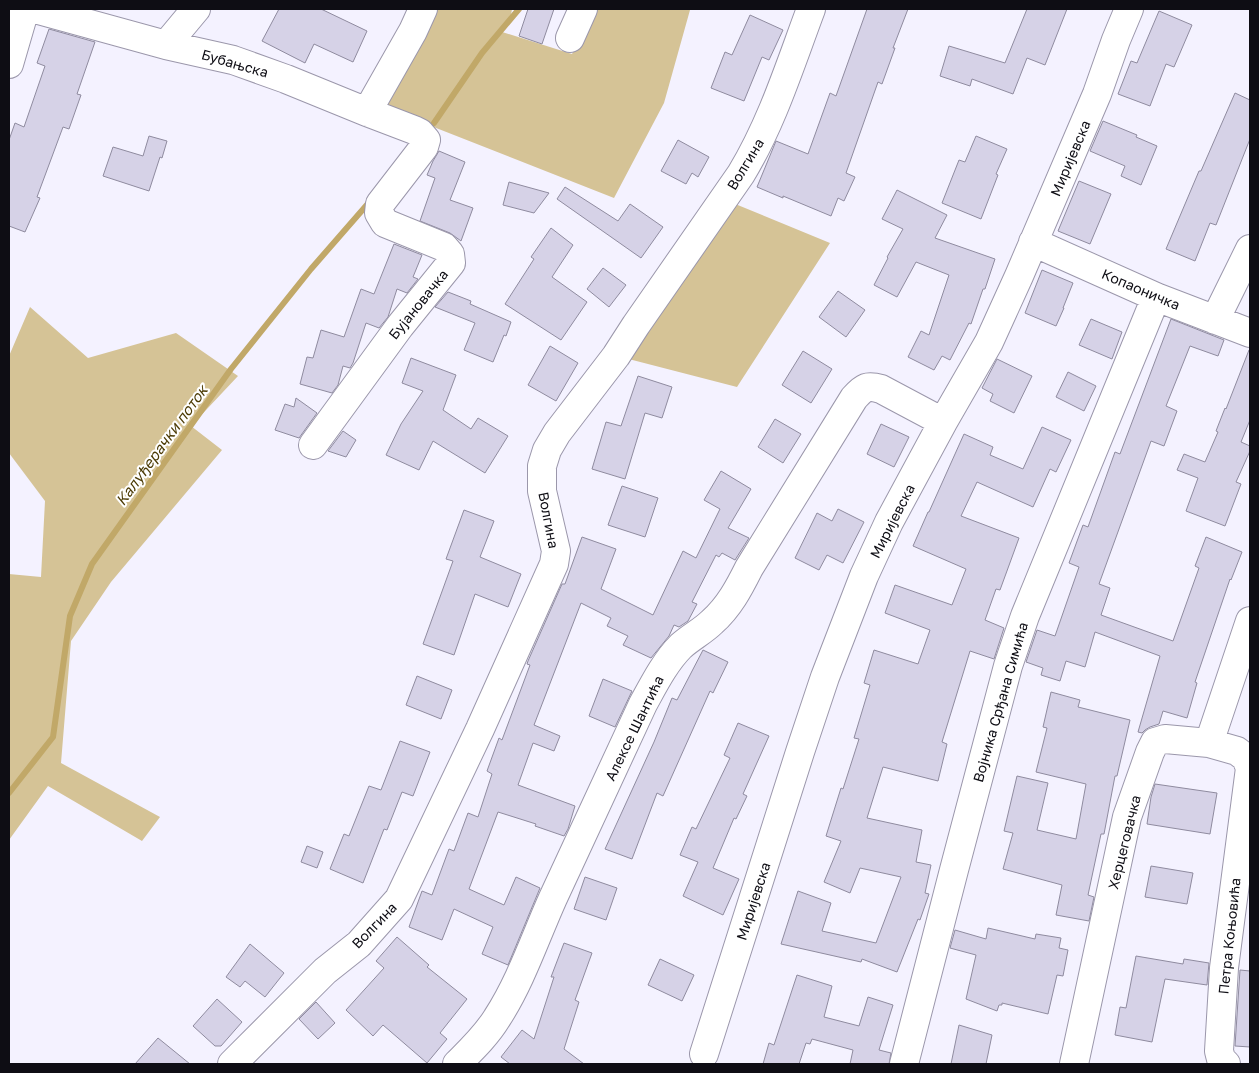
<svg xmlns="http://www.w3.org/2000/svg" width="1259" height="1073" viewBox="0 0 1259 1073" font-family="'Golos Text',sans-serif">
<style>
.green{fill:#d5c396}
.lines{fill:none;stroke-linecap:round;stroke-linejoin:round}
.stream{stroke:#c1a868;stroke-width:6}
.building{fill:#d6d2e7;stroke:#8f8b9f}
.minor-casing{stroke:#9b97ab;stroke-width:30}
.minor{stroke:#fff;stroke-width:28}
.labels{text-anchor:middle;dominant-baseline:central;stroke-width:4;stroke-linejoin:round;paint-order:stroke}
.street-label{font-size:14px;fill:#0e0d14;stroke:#fff}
.water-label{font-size:15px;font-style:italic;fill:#4c3b05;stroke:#fff}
</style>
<rect width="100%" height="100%" fill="#f4f2ff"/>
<path class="green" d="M430 9H512L511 15 499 31 572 54 596 9H687L690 10 664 103 614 198 375 104Z
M723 199 830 243 737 387 617 356Z
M30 307 88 358 176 333 238 376 191 426 222 450 111 582 71 641 61 763 160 817 142 841 48 786 9 840V574L41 577 45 501 9 453V356Z"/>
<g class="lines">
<path class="stream" d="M434 123 482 53 519 9
M9 793 53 737 70 616 92 564 231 369 311 269 372 199"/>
</g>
<path class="building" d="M279 9H321L367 31 353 62 314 44 305 63 262 41Z
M528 9H554L542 44 519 36Z
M867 9H908L893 48H895L882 84 878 82 846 173 855 177 844 201 838 198 831 216 783 196V198L757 187 776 141 808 154 830 93 836 96Z
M1027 9H1067L1045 65 1027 58 1013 94 972 79 970 86 940 76 949 46 1005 63Z
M1159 11 1192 25 1174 67 1166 64 1150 106 1118 94 1131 61 1137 63Z
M750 15 783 30 769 60 762 57 744 101 711 88 725 52 732 55Z
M49 29 95 42 77 94 81 95 69 129 63 127 37 197 40 198 25 232 9 226V140L15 123 24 127 45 66 37 63Z
M1235 93 1250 100V139L1216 225 1210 223 1195 261 1166 249 1199 171H1201Z
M1103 121 1137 135 1136 137 1157 146 1141 185 1121 176 1125 166 1090 151Z
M149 136 167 141 162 158 160 157 149 191 103 176 113 147 143 156Z
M976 136 1007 149 996 174 998 175 981 219 942 203 959 160 965 162Z
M678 140 709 157 698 177 692 173 686 184 661 171Z
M439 151 465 162 450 200 473 208 461 241 450 233 420 221 435 178 427 175 433 161Z
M1079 181 1111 194 1090 244 1058 231Z
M509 182 549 193 534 213 503 205Z
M565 187 618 221 630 204 663 227 641 258 557 199Z
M897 190 947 215 935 238 995 259 985 289H983L971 324 969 323 950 360 942 356 934 370 908 357 921 331 929 335 949 275 916 262 897 297 874 285 888 258 887 257 903 229 882 219Z
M551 228 573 245 552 277 587 302 561 340 505 304 534 259 531 257Z
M394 244 422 255 413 277 418 279 407 293 397 289 388 317 379 328 366 323 353 363 350 368 343 366 338 385 332 393 300 384 307 357 313 358 321 330 344 337 361 289 374 294Z
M603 268 626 285 609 307 587 289Z
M1042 270 1073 283 1063 308H1064L1056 326 1025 313Z
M838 291 865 310 846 337 819 317Z
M448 292 471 301 470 304 511 322 506 336 504 335 493 362 464 350 475 323 435 307Z
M1091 319 1122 332 1112 359 1079 345Z
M1171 319 1224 340 1218 356 1190 346 1166 406 1177 411 1164 446 1151 441 1099 584 1110 588 1101 615 1173 641 1199 568 1195 566 1206 537 1242 552 1231 580 1230 579 1195 682 1197 683 1187 718 1163 711 1159 724 1150 727 1145 730 1142 733 1138 732 1160 656 1095 632 1085 667 1066 661 1060 681 1041 675 1043 668 1026 662 1037 630 1055 636 1079 567 1069 563 1083 525 1088 527 1115 452 1120 454Z
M550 346 578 363 556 401 528 385Z
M1249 350 1250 351V420L1241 442 1250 446V451L1236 482 1241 484 1225 526 1186 511 1198 478 1177 470 1184 454 1205 462 1218 432 1216 431 1225 408 1226 409Z
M803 351 832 369 811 403 782 385Z
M411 358 456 375 443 410 471 429 478 418 508 436 485 473 433 441 419 470 386 455 401 424 423 391 402 383Z
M997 359 1032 376 1014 413 990 401 993 394 982 388Z
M1068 372 1096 386 1084 411 1056 397Z
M638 376 672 387 662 418 645 413 625 479 592 469 606 422 621 426Z
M296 398 317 413 299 438 275 430 285 404 294 407Z
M775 419 801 434 783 463 758 447Z
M881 424 909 437 894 467 867 454Z
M1042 427 1071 440 1056 472 1050 469 1033 507 977 482 961 516 1019 538 1000 590 996 589 985 620 1004 628 994 659 970 651 942 742 947 744 938 781 883 767 867 818 922 830 916 862 931 865 925 893 929 894 920 920 918 919 897 972 862 959 861 962 781 944 798 891 831 903 822 931 876 943 901 877 860 868 850 893 824 882 841 841 826 836 841 788 843 789 859 739 854 738 870 685 864 683 874 650 918 664 930 630 885 613 895 585 952 605 966 569 913 546 928 512H929L964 434 993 447 990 455 1023 469Z
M343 431 356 440 346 457 328 451Z
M721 471 751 489 728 528 749 538 735 560 722 553 719 557 716 555 692 602 697 604 688 621 679 627 674 625 669 636 651 658 623 645 628 636 607 626 611 618 581 603 534 725 560 736 554 751 533 743 518 785 575 806 568 829 564 836 535 826 536 824 498 812 469 889 504 905 516 877 540 888 508 965 482 954 493 927 454 909 442 940 409 927 422 891 432 895 449 849 454 851 468 813 478 817 492 774 487 771 499 738 502 740 530 665 527 664 528 661 562 584H565L582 537 616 549 601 589 653 615 683 551 696 558 720 509 704 500Z
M622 486 658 498 645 537 608 525Z
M838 509 864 522 843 563 827 555 819 570 795 558 817 513 832 521Z
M464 510 494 521 480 557 521 574 508 607 475 594 454 655 423 644 453 561 446 559Z
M703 650 728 662 713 693 710 691 663 796 657 793 632 859 605 849 654 742 672 698 677 700Z
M417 676 452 690 441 719 406 705Z
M603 679 632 691 615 727 589 716Z
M1051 692 1080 700 1078 707 1130 720 1117 776H1115L1104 834H1101L1088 895 1094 897 1089 921 1056 915 1062 885 1003 869 1013 833 1004 831 1017 776 1048 783 1037 830 1076 839 1086 784 1036 772 1047 728 1043 727Z
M738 723 769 736 743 794 747 796 736 819 734 818 713 868 739 879 723 915 683 896 698 862 680 855 692 827 696 829 730 758 724 755Z
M400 741 430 752 413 796 402 792 387 830 384 829 363 883 330 869 344 834 349 836 369 786 381 790Z
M1155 784 1217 793 1210 834 1147 824 1151 797Z
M307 846 323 852 317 868 301 862Z
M1151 866 1193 873 1187 904 1145 897Z
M585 877 617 888 606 920 574 909Z
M988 928 1035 939 1036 934 1061 938 1059 948 1068 950 1063 976 1057 975 1048 1014 1002 1003V1005H999L997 1011 966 999 976 955 950 948 955 930 986 939Z
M397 937 429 965 427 967 467 999 440 1033 447 1039 427 1063 383 1025 373 1036 346 1010 384 968 376 961Z
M564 943 592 953 575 1000 579 1002 564 1049 584 1064H510L501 1057 522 1030 534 1039 554 977H551Z
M250 944 284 973 265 997 245 981 240 987 226 977Z
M1136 956 1183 964 1184 959 1209 963 1207 985 1165 979 1152 1042 1115 1035 1120 1007 1126 1008Z
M660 959 694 975 682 1001 648 985Z
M1240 970 1250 971V1047L1235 1046Z
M797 975 832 986 824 1017 859 1026 868 997 893 1005 879 1050 891 1053 889 1064H850L853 1050 812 1039 810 1044 806 1043 799 1064H763L769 1043 774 1045Z
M217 999 242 1022 221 1046H215L193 1026Z
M316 1002 335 1023 318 1039 299 1019Z
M959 1025 992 1035 986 1064H951Z
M158 1038 190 1064H135Z"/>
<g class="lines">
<g class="minor-casing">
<path id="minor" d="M35 9 166 45 233 60 286 79 367 112 414 130 420 133 426 140 424 147 380 204 379 213 385 223 444 247 450 254 451 263 400 326 313 445
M570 38 583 9
M166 45 196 9
M9 64 25 9
M367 112 413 31 423 9
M1033 242 1156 297 1250 333
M1215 320 1250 249
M1209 743 1250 621
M704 1054 800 752 825 677 864 576 889 522 943 422 989 342 1019 276 1097 94 1116 40 1129 9
M232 1064 325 971 359 944 399 899 480 729 554 564 556 551 542 491V466L547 450 557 433 616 356 636 325 741 174C772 123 790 65 811 9
M457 1064C471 1050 486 1036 497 1018 521 981 535 938 553 898 583 833 613 768 643 704 654 684 665 662 681 646 691 637 703 631 712 622 729 607 739 588 749 568L854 398C864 387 867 385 881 389L943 422
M904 1064 954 870 1008 666 1025 616 1156 297
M1074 1064 1127 817 1150 752 1155 742 1165 739 1209 743 1237 751 1246 758 1250 768 1224 968 1219 1051 1221 1059 1226 1064"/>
</g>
<use href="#minor" class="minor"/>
</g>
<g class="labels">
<g class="street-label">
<text transform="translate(235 63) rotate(16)">Бубањска</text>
<text transform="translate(1070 158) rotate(-67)">Миријевска</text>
<text transform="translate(745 164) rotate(-59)">Волгина</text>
<text transform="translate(1141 289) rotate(23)">Копаоничка</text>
<text transform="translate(418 304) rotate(-51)">Бујановачка</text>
<text transform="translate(549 520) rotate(79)">Волгина</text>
<text transform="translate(892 521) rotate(-63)">Миријевска</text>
<text transform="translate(1000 702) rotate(-74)">Војника Срђана Симића</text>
<text transform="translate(634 728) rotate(-64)">Алексе Шантића</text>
<text transform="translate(1124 842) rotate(-76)">Херцеговачка</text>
<text transform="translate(753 901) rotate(-72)">Миријевска</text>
<text transform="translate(374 925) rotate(-46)">Волгина</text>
<text transform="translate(1229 936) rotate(-84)">Петра Коњовића</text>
</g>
<g class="water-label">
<text transform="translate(161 445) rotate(-54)">Калуђерачки поток</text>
</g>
</g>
<rect width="1259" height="1073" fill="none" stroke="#0e0d14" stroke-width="20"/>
</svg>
